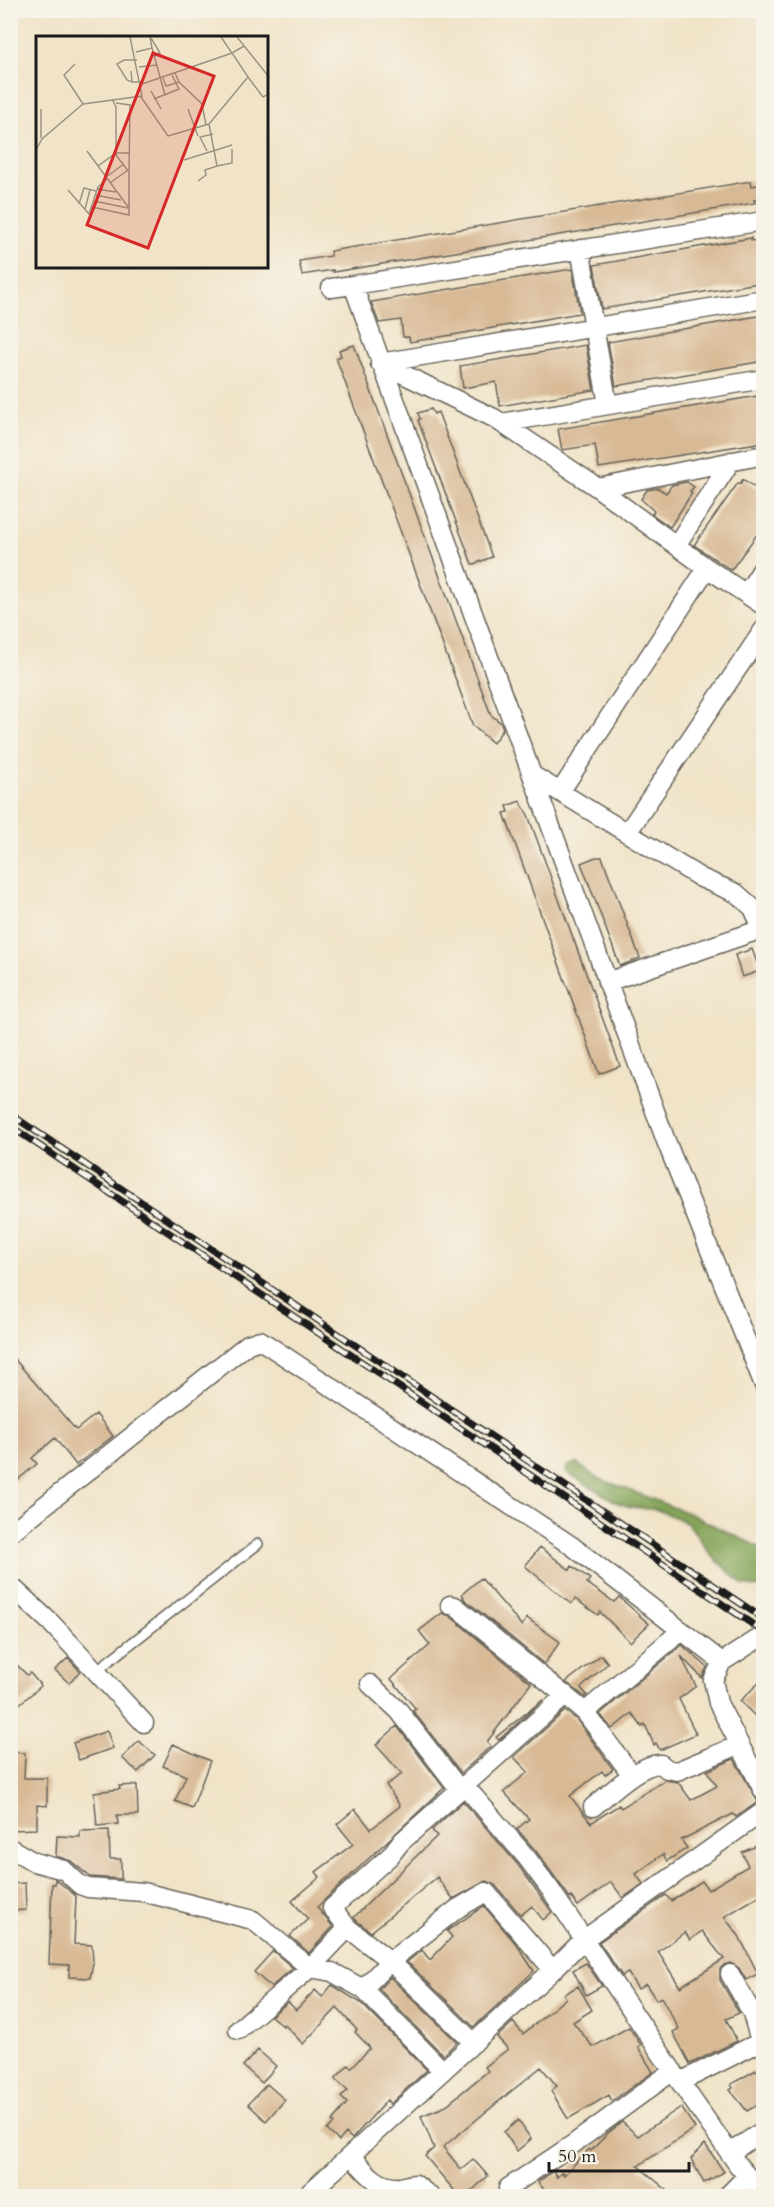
<svg xmlns="http://www.w3.org/2000/svg" width="774" height="2207" viewBox="0 0 774 2207" font-family="Cardo,serif">
<style>
.forest{fill:#84a459;stroke:#50603a;stroke-width:1.5}
.building{fill:#d8b995;fill-rule:evenodd}
.lines{fill:none;stroke-linecap:round;stroke-linejoin:round}
.lane-casing{stroke:#666258;stroke-width:12}
.street-casing{stroke:#666258;stroke-width:21}
.lane{stroke:#fff;stroke-width:9}
.street{stroke:#fff;stroke-width:18}
.rail-casing{stroke:#1c1c1c;stroke-width:7}
.rail{stroke:#f7f3e8;stroke-width:4.5;stroke-dasharray:14;stroke-linecap:butt}
.inset-road{fill:none;stroke:#9b9383;stroke-width:1.5}
.view{fill:#d62828;fill-opacity:0.15;stroke:#d62828;stroke-width:3}
.inset-edge{fill:none;stroke:#1c1c1c;stroke-width:3}
</style>
<rect width="100%" height="100%" fill="#f7f3e8"/>
<filter id="ink" filterUnits="userSpaceOnUse"><feTurbulence type="fractalNoise" baseFrequency=".0167" numOctaves="2"/><feDisplacementMap in="SourceGraphic" scale="12" xChannelSelector="R" yChannelSelector="G"/><feConvolveMatrix kernelMatrix="1 2 1 2 8 2 1 2 1" color-interpolation-filters="sRGB"/></filter>
<filter id="wash" filterUnits="userSpaceOnUse"><feTurbulence type="fractalNoise" baseFrequency=".008" numOctaves="4" result="noise"/><feDisplacementMap in="SourceGraphic" scale="24" xChannelSelector="R" yChannelSelector="G"/><feGaussianBlur stdDeviation="1.35" result="paint"/><feColorMatrix in="noise" values="0 0 0 0 0 0 0 0 0 0 0 0 0 0 0 0 0 1.4 0 .05"/><feComposite in="paint" operator="in"/></filter>
<g filter="url(#wash)">
<rect width="100%" height="100%" fill="#f0e3c7"/>
<path class="forest" d="M576 1463 598 1478 688 1513 763 1549V1588L743 1585 711 1555 688 1523 658 1510 631 1507 616 1502 566 1472 567 1466Z"/>
<g id="blocks">
<path class="building" d="M751 181 752 186 764 184V199L754 200 755 203 333 272V270L302 275 299 261 331 256 330 251Z
M751 238V241L764 239V282L602 309 594 265Z
M572 269 580 313 464 333 410 342 409 337H403L401 320 379 323 371 302Z
M764 315V361L616 386 608 342Z
M354 345 491 715 501 723 503 729 493 743 473 726 336 358 341 356 339 350Z
M586 345 594 390 500 406 496 382 463 388 460 366Z
M764 395V442L599 468 595 445 562 450 558 429Z
M431 409 434 414 438 412 492 557 474 564H472L418 420 420 419 418 413Z
M743 479 764 494V525L731 570 694 545 738 483 740 484Z
M687 482 694 487 690 491 692 493 670 527 652 514 654 511 641 499 647 490 658 488 666 493 672 485Z
M520 801 528 815 620 1066 599 1074 504 813 509 812 507 806Z
M596 857H602L640 958 620 966 581 863Z
M752 949 760 971 742 977 735 955Z
M10 1354 76 1430 96 1414 113 1436 76 1465 55 1438 32 1458 37 1464 10 1486Z
M540 1547 570 1570 572 1566 590 1579 587 1583 614 1602 619 1597 649 1624 630 1642 600 1612 598 1615 575 1599 571 1604 525 1566Z
M481 1578 522 1626 527 1618 560 1642 544 1664 463 1598 464 1597 462 1594Z
M442 1613 450 1616 531 1683 487 1742 491 1746 461 1773 413 1711 416 1709 391 1679 430 1645 419 1631Z
M682 1645 707 1667 702 1678 681 1656 696 1686 679 1699 696 1734 660 1750 656 1743 654 1745 645 1724 642 1727 632 1713 612 1729 600 1714Z
M601 1655 608 1663 581 1688 587 1695 585 1697 566 1682Z
M10 1658 27 1675 30 1673 41 1686 10 1712Z
M68 1658 80 1671 69 1683 55 1670Z
M764 1678V1725L740 1701Z
M544 1699 499 1740 496 1737Z
M565 1711 577 1720 613 1769 605 1775 602 1771 570 1796 591 1823 619 1805 621 1808 665 1780 678 1782 691 1800 717 1786 707 1771 734 1759 758 1802 736 1817 733 1814 681 1840 687 1848 667 1861 663 1854 636 1874 643 1884 623 1898 611 1882 578 1906 571 1897 570 1898 536 1851 517 1829 529 1819 504 1792 528 1772 514 1757Z
M397 1726 444 1788 317 1907 333 1927 309 1953 290 1936 308 1919 292 1901 320 1877 316 1872 353 1844 337 1824 355 1809 371 1829 400 1806 386 1785 402 1774 376 1745Z
M107 1731 113 1748 79 1760 73 1743Z
M139 1741 155 1755 138 1772 122 1758Z
M173 1744 210 1761 192 1808 175 1801 186 1776 163 1766Z
M10 1752 25 1753 24 1778H47V1806L37 1805V1829L11 1830V1808H14V1795H10Z
M137 1785 138 1815H117L118 1824 97 1826 94 1792 120 1789 119 1786Z
M463 1801 518 1865 552 1912 543 1920 532 1906 521 1915 495 1885 486 1881 453 1899 437 1877 371 1932 356 1920 354 1917 437 1836 432 1830Z
M109 1830 110 1859H121V1879L90 1877 71 1861 56 1856 57 1836 80 1837V1831Z
M764 1843V1893L724 1917 739 1936 758 1974 746 1980 739 1968 731 1963 724 1965 720 1969V1980L739 2013 726 2019 737 2041 690 2064 673 2032 679 2029 661 1997 656 2000 646 1984 638 1989 628 1973 622 1976 599 1942 666 1895 671 1901 702 1881 708 1890 748 1866 742 1852ZM702 1931 724 1959 680 1987 658 1952 685 1932 690 1940Z
M55 1879 76 1896 74 1944 92 1945 93 1963 90 1978 69 1977V1965L49 1964 52 1884H55Z
M25 1883 26 1910 10 1911V1884Z
M484 1906 517 1945 534 1971 474 2027 407 1962 422 1950 430 1960 452 1937 447 1931Z
M273 1951 293 1968 271 1987 254 1972Z
M586 1963 602 1986 586 1995 573 1970Z
M390 1977 457 2042 443 2055 379 1989Z
M332 1985 361 2003 427 2070 390 2104 387 2100 352 2139 346 2133 339 2141 327 2130 334 2123 332 2121 347 2103 341 2097 348 2090 335 2079 348 2065 351 2068 370 2048 355 2032 357 2030 337 2008 303 2044 284 2024 283 2026 271 2016 288 2002 296 2010 315 1990 322 1997Z
M578 1986 592 2010 573 2022 593 2047 629 2027 641 2045 638 2047 653 2072 612 2101 609 2095 568 2119 551 2091 557 2086 541 2067 443 2147 461 2169 473 2159 488 2176 466 2196H459L425 2156 434 2148 421 2116 444 2107 488 2071 485 2067 508 2049 497 2037 513 2022 523 2034 566 1998 564 1994Z
M258 2050 276 2066 262 2083 243 2066Z
M756 2070 764 2083V2101L747 2111 730 2090 733 2088 731 2084Z
M267 2084 285 2100 266 2121 248 2104Z
M681 2107 695 2128 638 2166 674 2196H549L538 2182 553 2171 557 2177 562 2172 564 2175 589 2149 591 2151 607 2134 622 2122 638 2136Z
M518 2120 531 2139 517 2151 504 2132Z
M705 2144 724 2172 704 2183 691 2159Z"/>
</g>
</g>
<g filter="url(#ink)">
<use href="#blocks" fill-opacity="0" stroke="#666258" stroke-width="1.5"/>
<g class="lines">
<g class="lane-casing">
<path id="lane" d="M96 1671 258 1544"/>
</g>
<g class="street-casing">
<path id="street" d="M764 221 353 285 532 775 701 878 736 893 753 908 764 933
M580 249 608 405
M331 288 353 285
M380 363 494 418 598 488 707 568 764 606
M380 363 764 299
M501 423 764 379
M598 488 764 455
M677 544 731 461
M746 594 764 566
M532 775 666 1141 764 1385
M560 792 707 568
M627 833 764 629
M607 982 762 929 764 924
M10 1533 248 1344 260 1340 572 1546 722 1662
M10 1585 51 1623 144 1723
M450 1605 455 1606 585 1712 632 1775
M764 1635 722 1662 713 1680 718 1703 764 1792
M370 1684 399 1711 460 1790
M585 1712 681 1631
M465 1786 527 1858 550 1889 680 2082 738 2165 764 2196
M593 1807C609 1794 640 1763 661 1764L667 1769 677 1771 739 1745
M10 1848 34 1862 64 1870 80 1885 88 1888 143 1892 253 1920 310 1968 332 1972 363 1989
M730 1974 752 2013 760 2041
M238 2030 310 1968 348 1928
M474 2043 390 1961 348 1928 332 1908 390 1856 400 1843 566 1695
M443 2071 363 1989 390 1961 457 1909 486 1892 553 1970
M680 2082 764 2040
M730 2153 764 2130
M351 2155C364 2170 377 2189 400 2187 405 2186 410 2184 415 2184L430 2196
M508 2188 572 2145 673 2071
M306 2196 553 1970 583 1940 764 1811
M727 2196 747 2176"/>
</g>
<use href="#lane" class="lane"/>
<use href="#street" class="street"/>
<g class="rail-casing">
<path id="rail" d="M10 1114 764 1619
M10 1126 764 1632"/>
</g>
<use href="#rail" class="rail"/>
</g>
</g>
<g transform="translate(36 36)">
<rect width="232" height="232" fill="#f0e3c7"/>
<path class="inset-road" d="M201 1 233 41M115 2 124 17 119 20M116 12 129 59M100 16 116 12 114 1M39 28 28 39 47 68M103 31 121 29M95 35 96 46H105M212 41 227 61 233 58M127 42 130 50 140 47 143 46 139 37M96 46 91 44 81 28 88 24H101M143 46 166 68 170 89M106 48 196 17 185 1M115 55 125 73M105 61 132 100 173 88 212 41 196 17 208 10M118 63 143 53 136 39M80 67 94 69 93 135M5 73V102M152 73 162 100M173 88 181 130 196 127V113M0 114 6 103 47 68 106 60 94 1M51 115 62 130M171 115 164 101 177 98M148 124 196 109M70 141 88 128M162 145 170 139 169 134 181 130M74 147 92 134M61 153 80 156M32 154 53 178 62 151 71 143M59 159 85 164M58 165 92 172M43 168 48 152 60 155M56 171 93 179V136L80 119V71L76 63M93 172 62 130 80 117H94M49 173 54 154"/>
<path class="view" d="M117 17 178 40 112 212 51 189Z"/>
<rect width="232" height="232" class="inset-edge"/>
</g>
<rect width="774" height="2207" fill="none" stroke="#f7f3e8" stroke-width="36"/>
<path d="M549 2162v9h140v-9" fill="none" stroke="#1c1c1c" stroke-width="3"/>
<text x="558" y="2162" font-size="18" fill="#1c1c1c" stroke="#f7f3e8" stroke-width="4.5" paint-order="stroke">50 m</text>
</svg>
